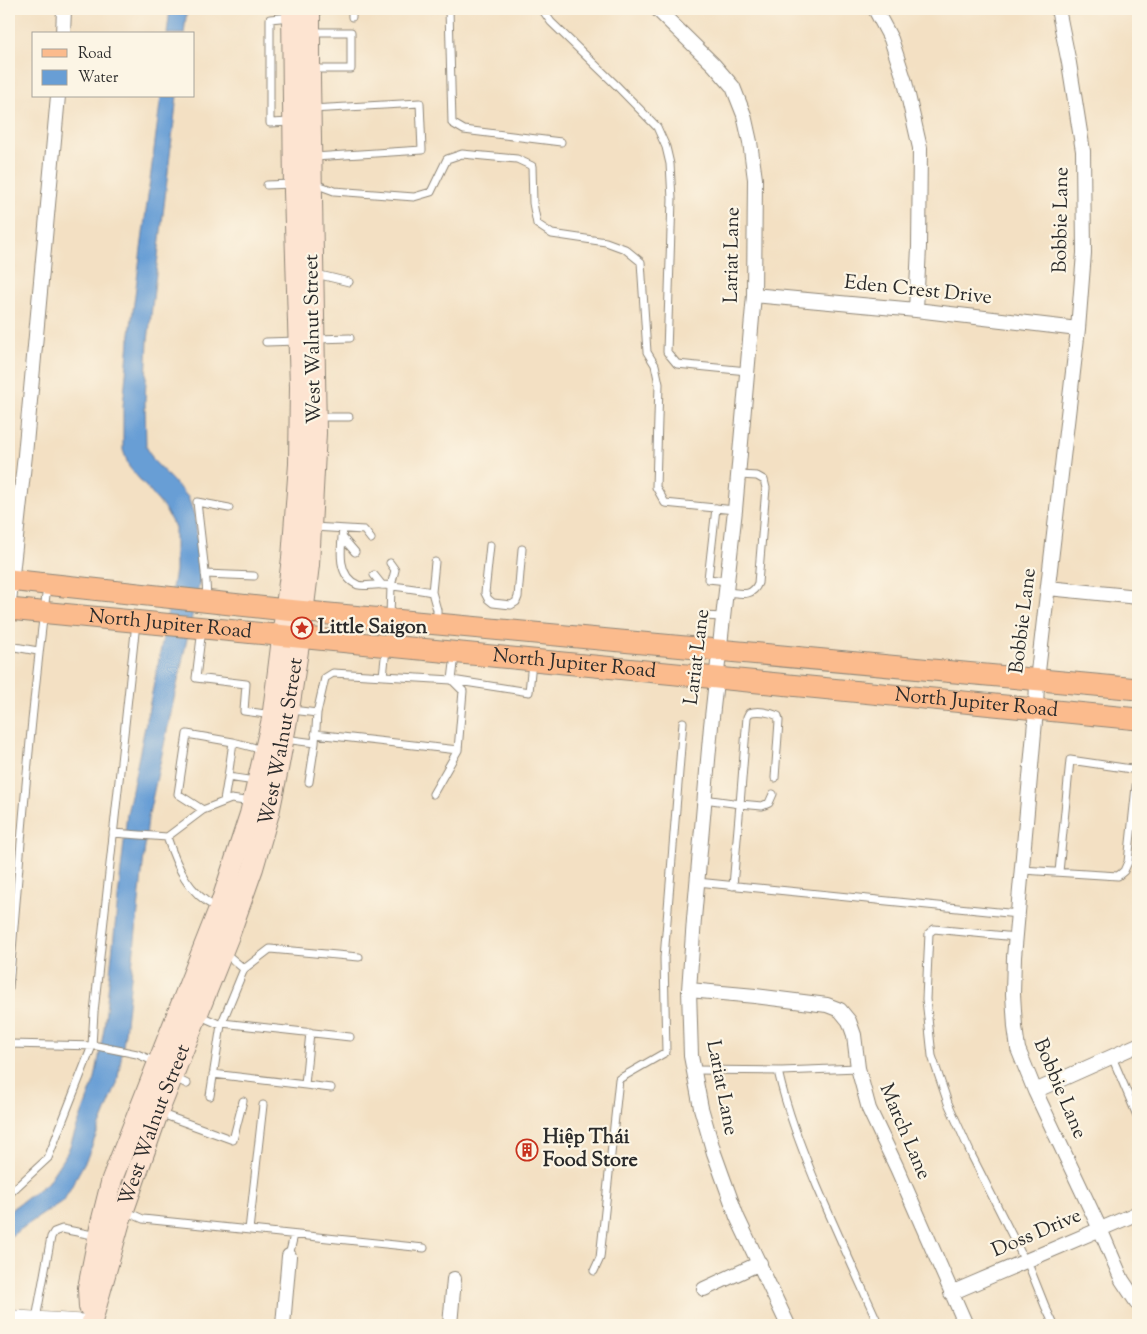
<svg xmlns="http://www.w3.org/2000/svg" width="1147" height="1334" viewBox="0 0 1147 1334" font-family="'Sorts Mill Goudy',serif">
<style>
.water{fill:#689ed5;stroke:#4a6480}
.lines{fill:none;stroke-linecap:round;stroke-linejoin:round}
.service-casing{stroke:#8f8677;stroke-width:9}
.minor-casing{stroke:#8f8677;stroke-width:16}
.tertiary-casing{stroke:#8f8677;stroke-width:19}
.secondary-casing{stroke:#8f8677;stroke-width:22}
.primary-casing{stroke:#8f8677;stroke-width:23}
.service{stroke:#fff;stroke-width:7}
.minor{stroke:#fff;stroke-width:14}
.tertiary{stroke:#fff;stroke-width:18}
.secondary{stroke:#fde4d1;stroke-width:20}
.primary{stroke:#fbbb8d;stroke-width:21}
.labels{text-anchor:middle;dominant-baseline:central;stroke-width:4.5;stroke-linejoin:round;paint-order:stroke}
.street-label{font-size:20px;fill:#2b2b2b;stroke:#fcf5e5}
.poi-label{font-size:20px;font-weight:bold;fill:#2b2b2b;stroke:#fcf5e5;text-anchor:start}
</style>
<rect width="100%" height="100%" fill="#fcf5e5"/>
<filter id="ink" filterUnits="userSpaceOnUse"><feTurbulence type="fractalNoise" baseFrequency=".02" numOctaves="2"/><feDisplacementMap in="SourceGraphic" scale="10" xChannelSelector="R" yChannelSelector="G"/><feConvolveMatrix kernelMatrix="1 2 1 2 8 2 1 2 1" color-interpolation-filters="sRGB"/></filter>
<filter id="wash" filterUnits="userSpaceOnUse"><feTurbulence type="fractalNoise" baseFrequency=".0096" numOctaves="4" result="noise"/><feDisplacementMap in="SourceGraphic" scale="20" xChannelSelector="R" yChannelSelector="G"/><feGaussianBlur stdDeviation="1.12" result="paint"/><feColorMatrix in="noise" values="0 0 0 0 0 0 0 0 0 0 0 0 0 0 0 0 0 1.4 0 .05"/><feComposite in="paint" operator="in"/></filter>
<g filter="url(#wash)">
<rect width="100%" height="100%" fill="#f3e0c3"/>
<path class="water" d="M170 9H187L184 34H167Z
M161 96H177L148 341 145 401 146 446 154 461 188 497 195 517 201 575 148 818 125 1033 117 1084 87 1158 64 1200 9 1237V1211L47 1183 68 1151 95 1079 104 1029 127 814 159 659 175 571V528L164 508 129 467 123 450V406L129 341Z"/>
</g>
<g filter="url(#ink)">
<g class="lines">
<g class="service-casing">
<path id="service" d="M449 9 452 123 464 130 561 142
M542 9 551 22 616 85 657 127 666 147 670 164 672 199 667 352 677 364 747 371
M291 17 270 19V123L292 122
M352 17V9
M311 69H351V32H311
M311 109 420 103 422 150 314 157
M315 184 334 191 414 197 431 192 447 159 462 154 517 159 532 166 533 203 537 224 552 234 606 242 625 249 641 262 647 352 655 365 659 384 656 487 665 503 735 510
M267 185 292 184
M316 274 349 282
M317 339 350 338
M266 342 298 341
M318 417H349
M716 508 708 579 727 581
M313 527 364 530 371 539
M343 529C341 547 336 576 358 585 365 587 374 584 382 585 398 586 415 589 432 592
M342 537 355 552
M490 545 485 593 488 599 493 603 511 605 516 602 518 597 522 549
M435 562 432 592 437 610V621
M390 563 395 570 391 586 390 617
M205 574 254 576
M374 575 382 585
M726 592C740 593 752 598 758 583L766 488 764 480 757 476 739 475
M207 599 206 581 197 502 229 508
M703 616 723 617
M202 629 196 678 246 684 244 711 272 715
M9 646 38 651
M383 676 386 649
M292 710 317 713
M315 734 458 750
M284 739 315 743
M255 781 228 777 233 742 263 750
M309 782 315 743 317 713 325 678 333 673 452 680 529 692 532 662
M433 794 458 750 463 691 452 680 455 655
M773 794 769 803 762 806 740 804 747 717 749 713C757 710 770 712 778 716L779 721 775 778
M704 799 740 804 733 886
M224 801 228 777
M203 810 178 794 187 734 233 742
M113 833 167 837 203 810 231 799 252 802
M167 837C177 867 188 893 217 908
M1022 870 1118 876 1124 871 1128 862 1137 777 1138 773
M1059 872 1070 760 1138 770
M697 882 1018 914
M1016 937 934 929 929 933 926 999 932 1056 948 1103 972 1156 1025 1261
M225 953 244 969
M9 988C20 854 30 720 47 587
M198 1015 221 1025
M222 1023 350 1037
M9 1044 97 1046 137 1054 156 1062
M1112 1057 1138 1118
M694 1070 782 1071 858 1068
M778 1071C787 1111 801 1147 817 1186 837 1233 858 1279 879 1325
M213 1074 331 1088
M173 1077 187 1084
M305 1085 310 1032
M210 1096 221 1025 244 969 270 949 359 957
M159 1113 233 1140 243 1101
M9 1194 48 1158 92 1046 94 1012 136 623
M125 1211 143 1219 424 1248
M249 1230 263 1105
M289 1256 294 1235
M1027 1261 1045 1306 1054 1325
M594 1271 600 1258 619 1079 666 1052 664 958 683 722
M36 1319 51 1237 54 1232 62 1229 98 1236"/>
</g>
<g class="minor-casing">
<path id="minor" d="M657 9 714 65 733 87 744 115 750 142 755 179 754 295 735 510 711 726 694 919 689 990 691 1056 701 1108 714 1153 737 1217 788 1325
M875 9 891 39 905 82 920 148 919 247 916 310
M1058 9 1069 63 1083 151 1084 253 1078 329 1037 680 1036 710 1014 957 1013 994 1015 1027 1018 1049 1035 1091 1100 1229 1122 1280 1138 1304
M63 34 64 9
M754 295 916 310 1078 329
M1048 588 1138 597
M9 602 25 455 58 96
M689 990 755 996 827 1005 840 1010 849 1021 854 1035 858 1068 869 1109 897 1168 966 1325
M1035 1091 1138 1045
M704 1289 760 1263
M951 1293 1138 1213
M283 1325 289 1256
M450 1325 454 1279"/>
</g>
<g class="tertiary-casing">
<path id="tertiary" d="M9 1319 91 1324"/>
</g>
<g class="secondary-casing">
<g id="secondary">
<path d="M89 1307 88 1288 101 1223 112 1179 220 906 250 814 272 719 292 558 299 464 300 387 294 192 292 9"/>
<path id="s1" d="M91 1325 120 1221 158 1113 230 933 253 868 269 813 279 764 289 709 300 638 309 565 316 433 310 80V9"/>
</g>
</g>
<g class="primary-casing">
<g id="primary">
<path d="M9 580 286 610 1138 689"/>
<path id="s2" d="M9 609 1138 719"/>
</g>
</g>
<use href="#service" class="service"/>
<use href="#minor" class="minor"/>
<use href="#tertiary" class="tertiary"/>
<use href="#secondary" class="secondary"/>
<use href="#primary" class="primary"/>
</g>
</g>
<defs>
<g id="sight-ring" transform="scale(1.125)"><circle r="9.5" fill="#fcf5e5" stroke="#c8321e" stroke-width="1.5"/><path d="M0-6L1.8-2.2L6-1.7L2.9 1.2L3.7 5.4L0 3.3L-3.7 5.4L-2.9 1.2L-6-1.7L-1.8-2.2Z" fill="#c8321e"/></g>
<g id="building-ring" transform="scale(1.125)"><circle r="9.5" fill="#fcf5e5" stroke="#c8321e" stroke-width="1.5"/><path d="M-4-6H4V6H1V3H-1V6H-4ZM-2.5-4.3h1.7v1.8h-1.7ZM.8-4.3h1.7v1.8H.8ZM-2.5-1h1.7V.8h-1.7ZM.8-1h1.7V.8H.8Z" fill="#c8321e"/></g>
</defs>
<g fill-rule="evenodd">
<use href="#sight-ring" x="302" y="628"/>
<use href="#building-ring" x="527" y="1150"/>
</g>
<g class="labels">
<g class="street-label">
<text transform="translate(1062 220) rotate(-89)">Bobbie Lane</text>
<text transform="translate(733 255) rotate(-89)">Lariat Lane</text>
<text transform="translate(918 291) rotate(6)">Eden Crest Drive</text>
<text transform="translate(314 339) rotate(-91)">West Walnut Street</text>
<text transform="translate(1024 621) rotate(-83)">Bobbie Lane</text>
<text stroke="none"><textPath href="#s2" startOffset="162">North Jupiter Road</textPath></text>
<text transform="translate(698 657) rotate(-83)">Lariat Lane</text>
<text stroke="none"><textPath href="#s2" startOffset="568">North Jupiter Road</textPath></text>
<text stroke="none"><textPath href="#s2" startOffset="972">North Jupiter Road</textPath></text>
<text stroke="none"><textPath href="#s1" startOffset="615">West Walnut Street</textPath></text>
<text transform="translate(721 1088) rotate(79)">Lariat Lane</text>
<text transform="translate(1059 1089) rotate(67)">Bobbie Lane</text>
<text stroke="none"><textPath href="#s1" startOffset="210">West Walnut Street</textPath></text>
<text transform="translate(904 1132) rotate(67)">March Lane</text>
<text transform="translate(1037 1234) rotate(-23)">Doss Drive</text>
</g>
<g class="poi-label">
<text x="318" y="628">Little Saigon</text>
<text x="543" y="1138">Hiệp Thái<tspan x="543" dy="23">Food Store</tspan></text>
</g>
</g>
<rect width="1147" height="1334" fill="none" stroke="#fcf5e5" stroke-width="30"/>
<rect x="32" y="32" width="162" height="65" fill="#fcf5e5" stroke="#a8a49b"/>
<rect x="42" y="49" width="25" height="8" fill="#fbbb8d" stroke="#a8a49b"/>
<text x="78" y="58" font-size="15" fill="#2b2b2b">Road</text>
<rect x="42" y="70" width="25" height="15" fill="#689ed5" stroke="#a8a49b"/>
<text x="78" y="82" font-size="15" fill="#2b2b2b">Water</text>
</svg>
